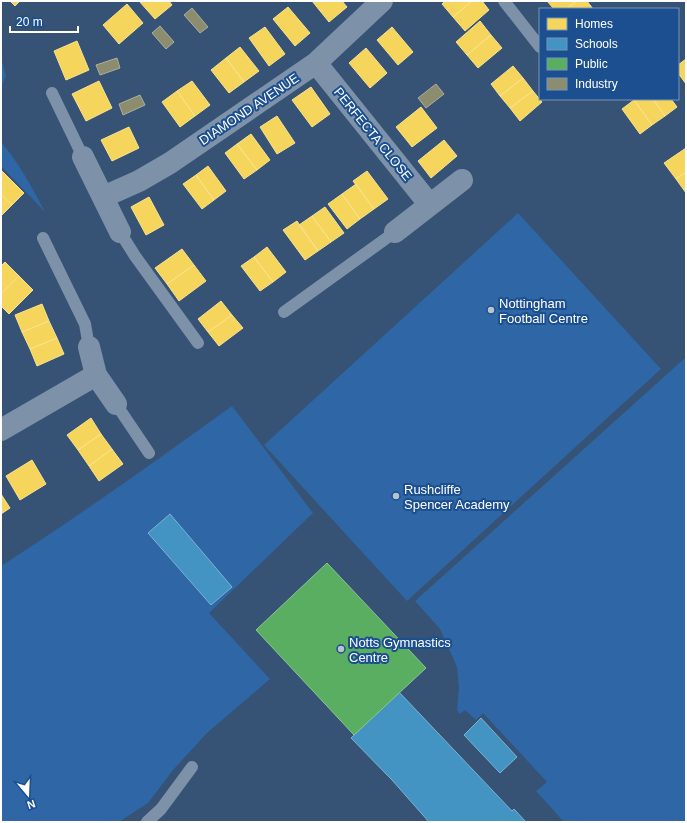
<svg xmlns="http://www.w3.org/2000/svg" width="687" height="823" viewBox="0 0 687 823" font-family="Helvetica,sans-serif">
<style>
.green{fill:#2f66a5}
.homes{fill:#f6d55c;stroke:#f9e28d}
.schools{fill:#4393c3;stroke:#7bb3d5}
.public{fill:#5aae61;stroke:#8cc690}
.industry{fill:#8c8c6e;stroke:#aeae9a}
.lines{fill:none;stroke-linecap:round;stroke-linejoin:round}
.service{stroke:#7d92a8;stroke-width:12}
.minor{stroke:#7d92a8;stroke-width:22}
.poi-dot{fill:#b9c2ce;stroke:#1b4f8f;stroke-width:1.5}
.labels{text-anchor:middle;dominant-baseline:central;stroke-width:4;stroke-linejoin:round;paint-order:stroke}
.street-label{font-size:13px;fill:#fff;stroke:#1b4f8f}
.poi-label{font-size:13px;fill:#fff;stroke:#1b4f8f;text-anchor:start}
</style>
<rect width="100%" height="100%" fill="#365274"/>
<path class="green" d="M1 58 6 76 1 87Z
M1 142C19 163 32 187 45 212L1 166Z
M518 213 661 369 407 601 264 445Z
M686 357V822H564L536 791 547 782 483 713 476 720 465 710 460 714 457 710 459 688 457 667 440 629 415 601Z
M232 406 313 513 209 613 270 679 207 733 173 770 148 803 119 822H1V566C80 515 156 461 232 406Z"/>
<path class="homes" d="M10 1H20L15 6Z
M139 1H169L172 5 155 19Z
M312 1H342L347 7 329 22Z
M445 1H472L453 17 442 4Z
M472 1H482L489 10 465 31 453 17Z
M547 1H577L566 9H554Z
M577 1H587L593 9H566Z
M127 4 143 23 119 44 103 25Z
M288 7 310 33 295 46 273 19Z
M480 21 491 35 467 55 456 42Z
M265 27 285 54 269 66 249 38Z
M392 27 413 52 398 65 377 40Z
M491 35 502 48 478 68 467 55Z
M77 41 89 70 66 80 54 51Z
M240 47 259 71 244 82 226 58Z
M366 48 387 73 370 88 349 63Z
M226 58 244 82 229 93 211 70Z
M686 59V84L678 73V65Z
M513 66 523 78 500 96 491 84Z
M523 78 533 91 510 108 500 96Z
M99 81 112 108 86 121 72 94Z
M192 81 210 105 195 116 177 91Z
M311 87 330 114 312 127 292 100Z
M177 91 195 116 180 127 162 102Z
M533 91 542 102 520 121 510 108Z
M653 99 665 116 652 125 634 100Z
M653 99H671L677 107 665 116Z
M634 100 652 125 640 134 622 109Z
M421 107 437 128 412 147 396 127Z
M277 116 295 143 277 154 260 127Z
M129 127 139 148 112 161 101 140Z
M251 134 270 160 257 170 237 144Z
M444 140 457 156 431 178 418 161Z
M237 144 257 170 244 179 225 153Z
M686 148V172L676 179 664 163Z
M208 166 226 191 214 200 196 175Z
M2 171 24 193 12 205 1 194Z
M367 171 388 199 374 209 353 181Z
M686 172V193L676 179Z
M196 175 214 200 202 209 183 184Z
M356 184 374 209 360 219 342 194Z
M1 194 12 205 1 216Z
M342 194 360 219 347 229 328 204Z
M149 197 164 225 146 235 131 207Z
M325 207 344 233 331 242 312 216Z
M312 216 331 242 318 251 299 225Z
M297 221 318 251 305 260 283 230Z
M267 247 286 272 273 282 254 257Z
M182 249 194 265 167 284 155 268Z
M254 257 273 282 260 291 241 266Z
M5 262 19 276 1 294V266Z
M194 265 206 281 179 301 167 284Z
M19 276 33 290 9 314 1 306V294Z
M221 301 232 315 208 332 198 319Z
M42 304 49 321 22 332 15 315Z
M232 315 243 328 219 346 208 332Z
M49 321 57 338 30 349 22 332Z
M57 338 64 354 37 366 30 349Z
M91 418 101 434 78 450 67 435Z
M101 434 112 449 89 466 78 450Z
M112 449 123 464 99 481 89 466Z
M32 460 46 484 20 500 6 476Z
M1 494 10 508 1 514Z"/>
<path class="schools" d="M170 514 232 587 211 605 148 533Z
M399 692 512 811 514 809 526 822H429L392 780 351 738Z
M481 718 517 757 500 773 464 735Z"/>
<path class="public" d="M327 563 426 668 354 735 256 630Z"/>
<path class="industry" d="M192 8 208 27 200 33 184 15Z
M160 26 174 42 166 49 152 33Z
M117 58 120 68 100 75 96 65Z
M436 84 444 94 426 108 418 98Z
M140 95 145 105 123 115 119 104Z"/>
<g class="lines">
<path class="service" d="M504 1 540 47
M52 93 83 157
M120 232 135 256 198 343
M43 238 85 324 89 347
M284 312 395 232
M116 404 149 453
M147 822 161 809 192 767"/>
<path class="minor" d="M316 63 430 205
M83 157 120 232
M103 197 139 181 170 163 316 63 382 1
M395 232 462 180
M89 347 96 375 116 404
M1 430 96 375"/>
</g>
<g class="poi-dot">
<circle cx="491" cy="310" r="4"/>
<circle cx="396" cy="496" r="4"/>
<circle cx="341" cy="649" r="4"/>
</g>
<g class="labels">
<g class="street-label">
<text transform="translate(249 109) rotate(-34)">DIAMOND AVENUE</text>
<text transform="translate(373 134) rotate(51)">PERFECTA CLOSE</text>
</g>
<g class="poi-label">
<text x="499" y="303">Nottingham<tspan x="499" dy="15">Football Centre</tspan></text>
<text x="404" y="489">Rushcliffe<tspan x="404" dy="15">Spencer Academy</tspan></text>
<text x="349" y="642">Notts Gymnastics<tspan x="349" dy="15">Centre</tspan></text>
</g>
</g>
<rect width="687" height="823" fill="none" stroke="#ffffff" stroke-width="4"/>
<rect x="539" y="8" width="140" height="92" fill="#1b4f8f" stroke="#7695bc"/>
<rect x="547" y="18" width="20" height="12" fill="#f6d55c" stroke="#7695bc"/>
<text x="575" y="28" font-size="12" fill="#ffffff">Homes</text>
<rect x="547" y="38" width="20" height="12" fill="#4393c3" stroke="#7695bc"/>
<text x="575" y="48" font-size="12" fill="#ffffff">Schools</text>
<rect x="547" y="58" width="20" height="12" fill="#5aae61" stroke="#7695bc"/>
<text x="575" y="68" font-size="12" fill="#ffffff">Public</text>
<rect x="547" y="78" width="20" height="12" fill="#8c8c6e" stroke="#7695bc"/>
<text x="575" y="88" font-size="12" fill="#ffffff">Industry</text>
<g transform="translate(28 795) rotate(161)" stroke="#1b4f8f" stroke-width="3" paint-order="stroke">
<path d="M0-3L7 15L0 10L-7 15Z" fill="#ffffff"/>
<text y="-6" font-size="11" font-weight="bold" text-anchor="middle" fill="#ffffff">N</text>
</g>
<path d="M10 26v6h68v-6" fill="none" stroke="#ffffff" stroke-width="2"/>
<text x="16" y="26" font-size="12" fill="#ffffff" stroke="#1b4f8f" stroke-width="3" paint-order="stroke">20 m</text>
</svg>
